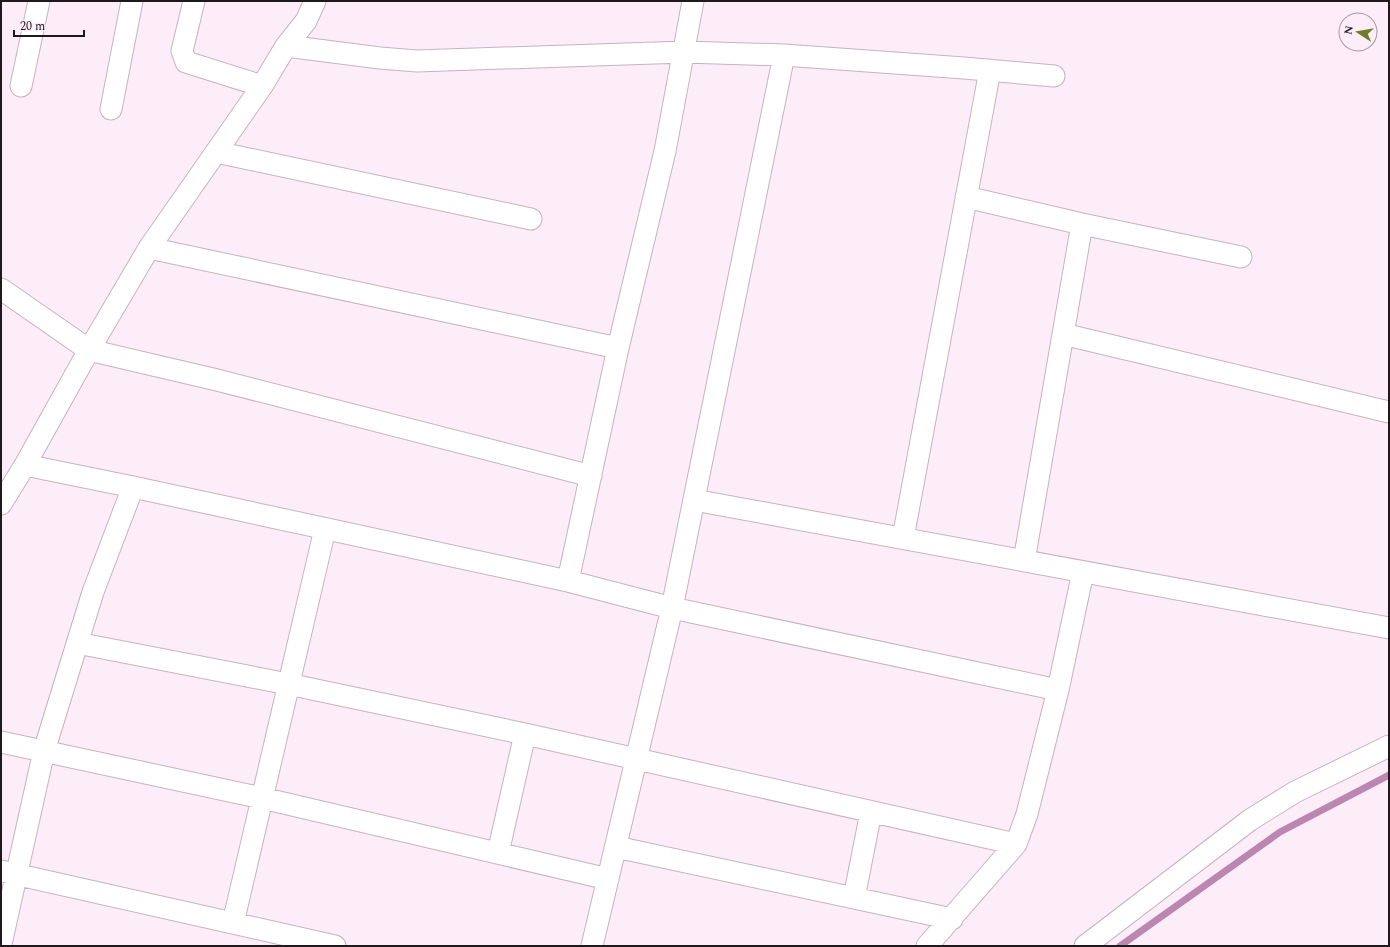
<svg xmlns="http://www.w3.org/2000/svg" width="1390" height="947" viewBox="0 0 1390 947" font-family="Spectral,serif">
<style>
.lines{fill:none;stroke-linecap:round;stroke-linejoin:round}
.stream{stroke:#bb87b0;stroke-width:7}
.street-casing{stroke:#c5b3c0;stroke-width:23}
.street{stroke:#fff;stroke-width:21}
</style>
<rect width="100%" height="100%" fill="#fdedf9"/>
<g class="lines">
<path class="stream" d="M1120 946 1280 832 1389 775"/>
<g class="street-casing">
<path id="street" d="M194 1 182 51 186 62 262 86
M286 46 380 58 417 61 684 52 784 55 964 68 1054 76
M21 86 39 1
M111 109 132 1
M216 152 531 219
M966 197 1082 224 1241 257
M149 248 618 348
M1 289 89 350 217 380 591 476
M1063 334 1389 412
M25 465 133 487 568 581 672 608 1058 690
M694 500 1389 628
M1 504 25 465 89 350 149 248 262 86 286 46 306 21 315 1
M903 538 990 70
M1024 561 1082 224
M568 581 618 348 665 151 693 1
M77 643 288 684 525 734 1016 844
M1 742 262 798 608 879
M616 847 952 919
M498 853 525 734
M1 871 335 946
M854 898 871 812
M233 923 325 529
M1 944 44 751 93 592 133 487
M592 946 672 608 784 55
M927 946 1016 844 1027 814 1058 690 1083 572
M1085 946 1250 820 1295 792 1389 746"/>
</g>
<use href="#street" class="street"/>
</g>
<rect width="1390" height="947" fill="none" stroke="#1f191e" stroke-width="4"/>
<g transform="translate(1358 32) rotate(282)"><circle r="19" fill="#fdedf9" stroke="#a498a1"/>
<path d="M0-3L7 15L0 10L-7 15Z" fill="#6f7d2a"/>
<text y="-6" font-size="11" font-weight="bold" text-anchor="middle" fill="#1f191e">N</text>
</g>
<path d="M14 30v6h70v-6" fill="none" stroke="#1f191e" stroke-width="2"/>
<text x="20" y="30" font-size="12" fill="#1f191e" stroke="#fdedf9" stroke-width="3" paint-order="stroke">20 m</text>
</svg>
